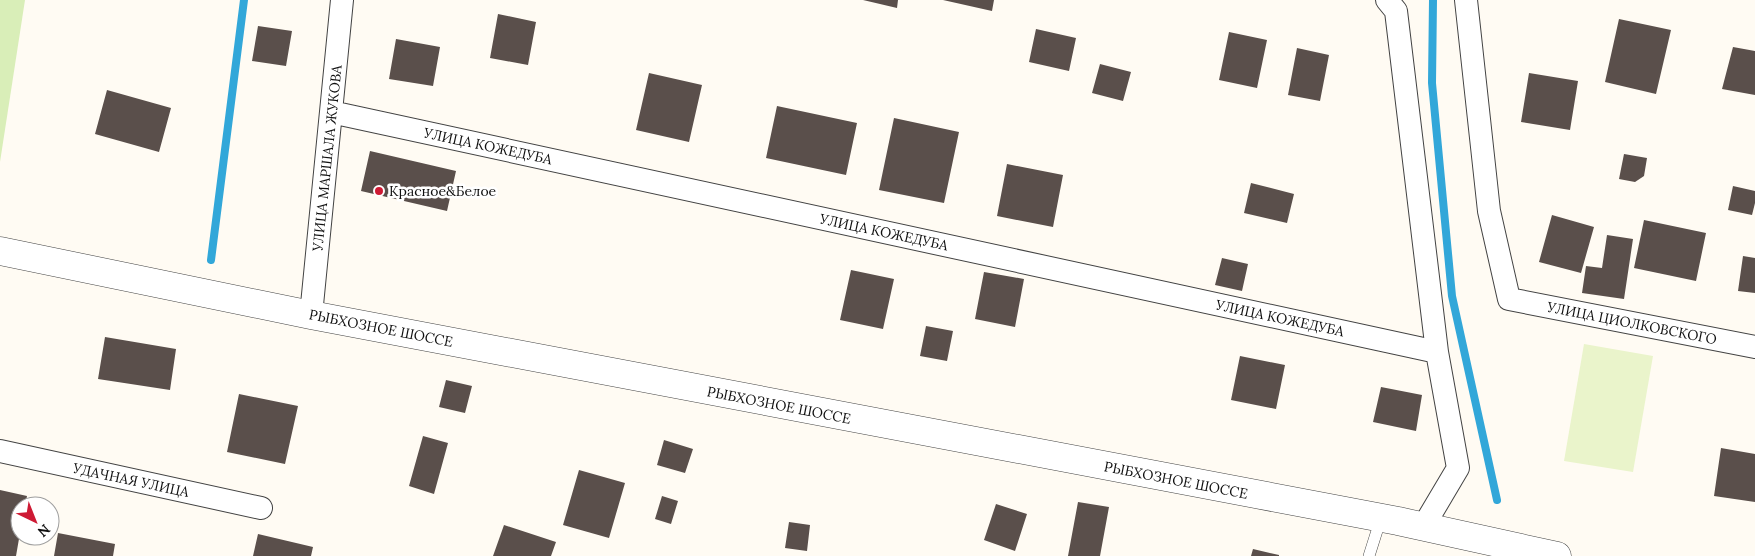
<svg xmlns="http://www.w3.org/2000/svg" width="1755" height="556" viewBox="0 0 1755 556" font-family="Lora,serif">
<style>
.green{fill:#d9eeb8}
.pitch{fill:#eaf4cb}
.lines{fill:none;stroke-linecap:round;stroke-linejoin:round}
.stream{stroke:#32a7d9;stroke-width:8}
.building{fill:#5a4f4b}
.service-casing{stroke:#434343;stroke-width:12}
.minor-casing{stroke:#434343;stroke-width:24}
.tertiary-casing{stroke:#434343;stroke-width:29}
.service{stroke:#fff;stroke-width:11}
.minor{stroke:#fff;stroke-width:22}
.tertiary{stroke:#fff;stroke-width:28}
.poi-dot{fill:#ce1a34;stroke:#fff;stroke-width:2}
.labels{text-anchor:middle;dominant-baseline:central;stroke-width:5;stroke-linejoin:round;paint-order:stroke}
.street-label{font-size:14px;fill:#101010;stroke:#fff}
.poi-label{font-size:14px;fill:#101010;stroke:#fff;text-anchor:start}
</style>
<rect width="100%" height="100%" fill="#fffbf3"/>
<path class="green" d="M0 0H25L0 162Z"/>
<path class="pitch" d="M1584 344 1653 356 1633 472 1564 461Z"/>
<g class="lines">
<path class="stream" d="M1433 0 1432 83 1452 296 1497 500
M211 260 244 0"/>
</g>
<path class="building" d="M863 0H898L897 8Z
M943 0H994L992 11Z
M498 14 536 22 528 65 490 58Z
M1619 19 1671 30 1656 94 1605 82Z
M258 26 292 31 286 66 252 61Z
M1036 29 1076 38 1069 71 1029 62Z
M1229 32 1267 40 1257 88 1219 80Z
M396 39 440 47 433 86 389 79Z
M1733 47 1755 51V95L1722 89Z
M1297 48 1329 55 1320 101 1288 95Z
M1100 64 1131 72 1123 101 1092 93Z
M649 73 702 85 689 142 636 130Z
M1529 73 1578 81 1570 130 1521 122Z
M107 90 171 108 159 152 95 134Z
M777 106 857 123 846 175 766 158Z
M894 118 959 132 944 203 879 190Z
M370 151 456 171 447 211 361 191Z
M1624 154 1647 158 1644 176 1635 182 1619 179Z
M1007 164 1063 175 1053 227 997 216Z
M1251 183 1294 194 1287 223 1244 213Z
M1733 186 1755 191V203L1752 215 1728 210Z
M1552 215 1594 227 1581 273 1539 262Z
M1644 220 1706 233 1696 281 1634 268Z
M1607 235 1633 239 1624 299 1582 293 1586 266 1602 268Z
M1743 256 1755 258V293L1738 291Z
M1222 258 1248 264 1242 291 1215 285Z
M851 270 894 279 883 329 840 320Z
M984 272 1024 279 1015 327 975 319Z
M926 326 953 331 947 361 920 356Z
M105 337 176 349 170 390 98 379Z
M1240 356 1285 365 1276 409 1231 400Z
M446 380 472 386 465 413 439 407Z
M1381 387 1422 395 1416 431 1373 422Z
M239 394 298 406 285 464 227 452Z
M423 436 448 443 434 494 409 486Z
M664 440 693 449 685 473 657 465Z
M1721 448 1755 454V502L1714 496Z
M579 470 625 483 609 538 563 525Z
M0 490 27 496 25 506H20V533L16 556H0Z
M662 496 678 501 671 524 655 519Z
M1078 502 1109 507 1100 556H1068Z
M996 504 1027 514 1015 551 984 540Z
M789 522 810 525 807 551 785 548Z
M504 525 556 542 551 556H493Z
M58 533 115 544 113 556H54Z
M258 534 313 547 311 556H253Z
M1253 549 1279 555V556H1251Z"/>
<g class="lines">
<g class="service-casing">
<path id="service" d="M1369 556 1381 518"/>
</g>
<g class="minor-casing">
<path id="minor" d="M1387 0 1396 11 1437 352 1458 468 1423 527
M1466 0 1489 211 1509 299 1755 347
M331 112 1437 352
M311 315 342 0
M0 451 261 508"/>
</g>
<g class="tertiary-casing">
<path id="tertiary" d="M0 251 311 315 1398 521 1557 556"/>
</g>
<use href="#service" class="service"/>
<use href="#minor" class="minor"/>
<use href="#tertiary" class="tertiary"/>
</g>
<circle class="poi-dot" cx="379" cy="191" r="5"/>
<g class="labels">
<g class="street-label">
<text transform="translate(488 146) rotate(12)">УЛИЦА КОЖЕДУБА</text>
<text transform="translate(327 158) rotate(-84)">УЛИЦА МАРШАЛА ЖУКОВА</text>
<text transform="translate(884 232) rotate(12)">УЛИЦА КОЖЕДУБА</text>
<text transform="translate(1280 318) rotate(12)">УЛИЦА КОЖЕДУБА</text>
<text transform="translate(1632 323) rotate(11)">УЛИЦА ЦИОЛКОВСКОГО</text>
<text transform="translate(381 328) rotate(11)">РЫБХОЗНОЕ ШОССЕ</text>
<text transform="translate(779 405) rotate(11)">РЫБХОЗНОЕ ШОССЕ</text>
<text transform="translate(131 480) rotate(12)">УДАЧНАЯ УЛИЦА</text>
<text transform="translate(1176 480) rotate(11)">РЫБХОЗНОЕ ШОССЕ</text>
</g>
<g class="poi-label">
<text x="389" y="191">Красное&amp;Белое</text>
</g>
</g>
<g transform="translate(35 521) rotate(137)"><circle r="24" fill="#ffffff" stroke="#9f9f9f"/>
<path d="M0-4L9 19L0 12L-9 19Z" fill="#ce1a34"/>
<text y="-8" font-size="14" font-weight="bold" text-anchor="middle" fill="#101010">N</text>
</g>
</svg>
